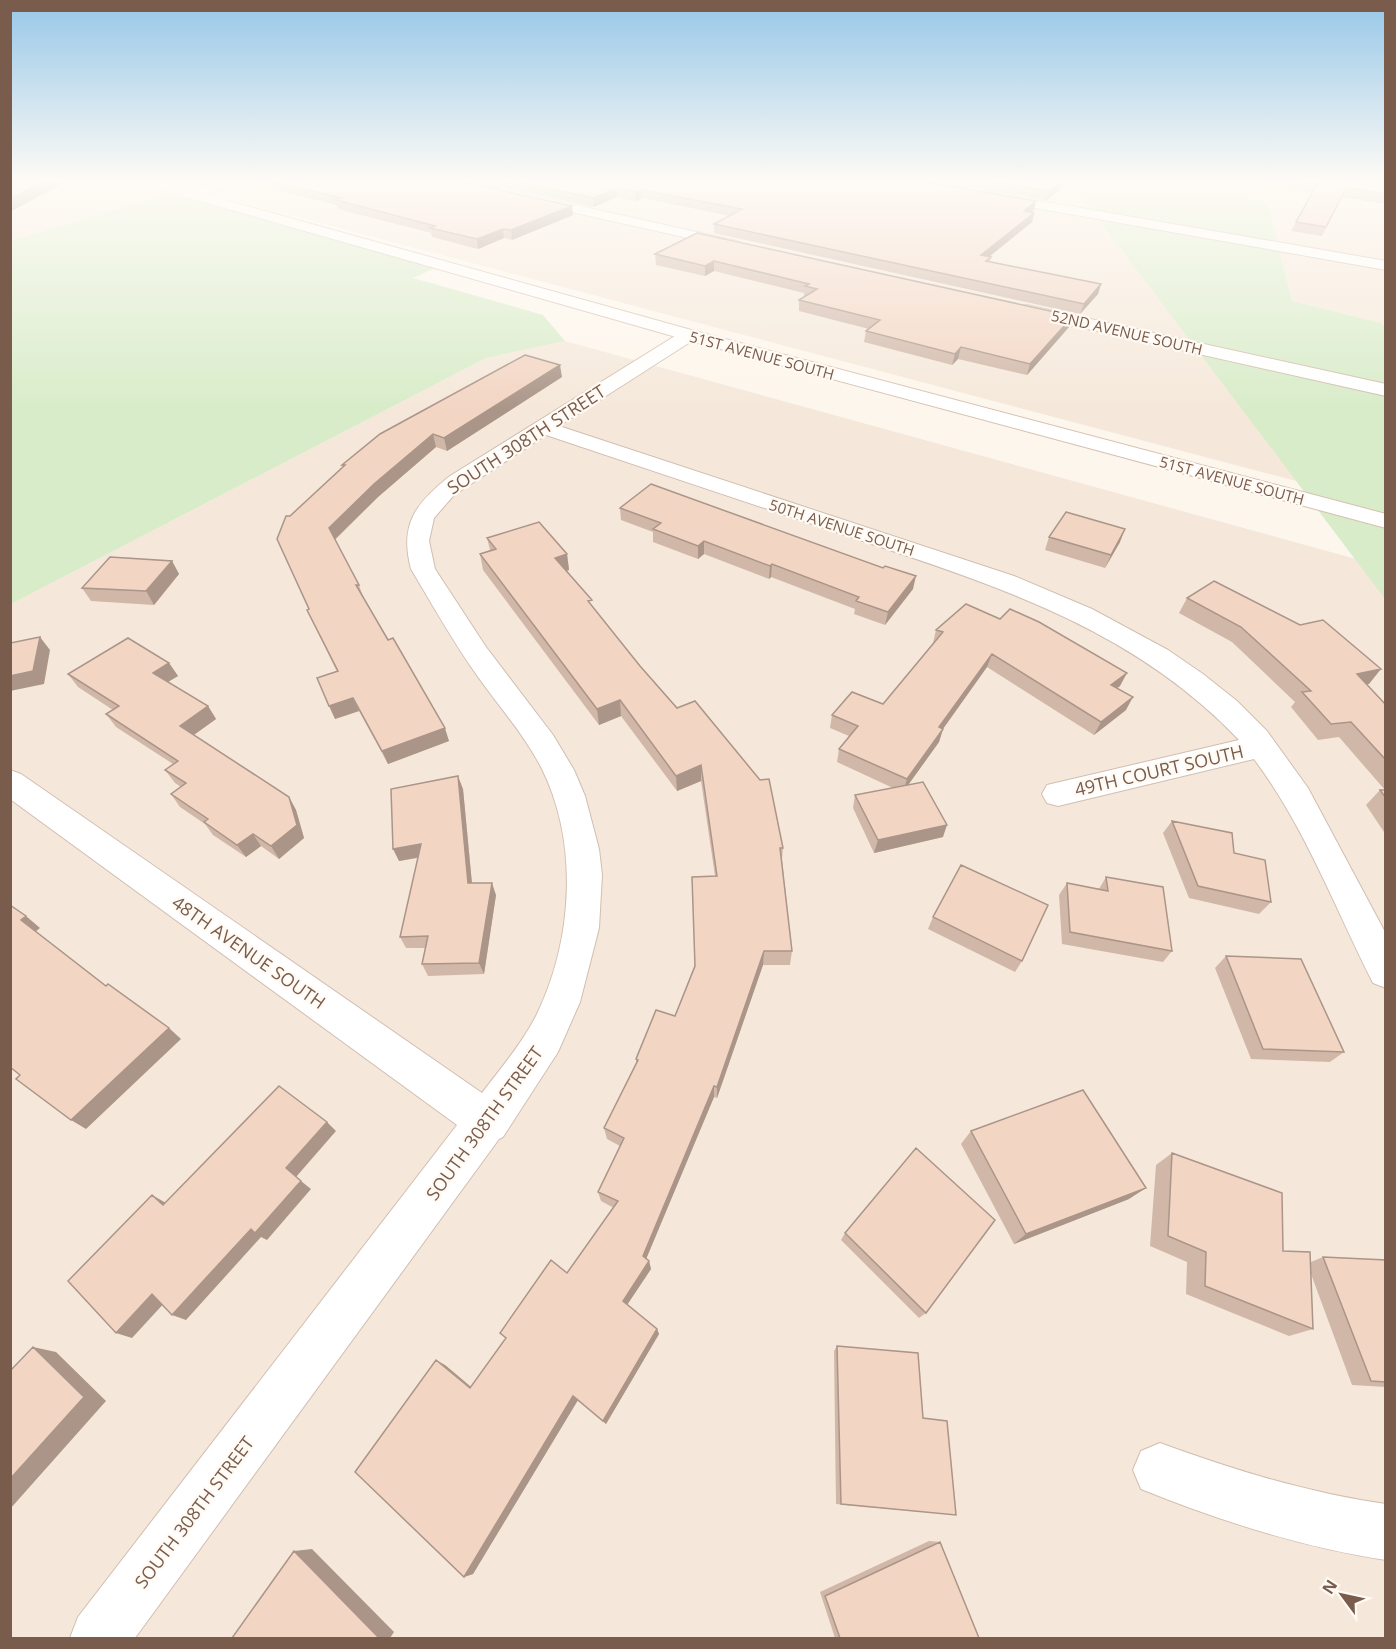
<svg xmlns="http://www.w3.org/2000/svg" width="1396" height="1649" viewBox="0 0 1396 1649" font-family="'Open Sans',sans-serif">
<style>
.residential{fill:#f5e8da}
.green{fill:#d8ecc9}
.lines{fill:none;stroke-linecap:round;stroke-linejoin:round}
.street-casing{stroke:#d1beb0;stroke-width:2}
.secondary-casing{stroke:#d6c0b0;stroke-width:2}
.street{fill:#fff;fill-rule:evenodd}
.secondary{fill:#fff;fill-rule:evenodd}
.wall{fill:#d1b7a8}
.shaded-wall{fill:#aa9588}
.building{fill:#f3d5c3;stroke:#aa9588;stroke-width:1.5}
.labels{text-anchor:middle;dominant-baseline:central;stroke-width:4.5;stroke-linejoin:round;paint-order:stroke}
.far-street-label{font-size:15px;fill:#7a5c4d;stroke:#fffaf3}
.street-label{font-size:18px;fill:#7a5c4d;stroke:#fffaf3}
</style>
<rect width="100%" height="100%" fill="#fdf6ec"/>
<path class="residential" d="M11 180H125L162 195 11 241Z
M211 180H1070L1296 481 185 187Z
M1213 180H1385V327L1381 323 1292 301 1268 205 1221 188Z
M565 341 1356 559 1386 599 1385 1638H11V604L486 358Z"/>
<path class="green" d="M1069 180H1213L1221 189 1268 205 1292 301 1381 323 1385 327V599Z
M181 190 442 265 413 278 543 315 565 341 486 358 11 604V241Z"/>
<g class="lines">
<g class="street-casing">
<path id="street" d="M226 180H245L243 183 192 198 185 194 187 191Z
M441 180H463L737 241 744 245 737 249 447 184Z
M894 180H920L1386 261V270L900 184Z
M1027 305 1386 384V396L1021 314 1019 310 1021 306Z
M689 330 695 331 698 335 695 339 559 426 1014 576 1092 609 1168 650 1203 674 1237 701 1267 731 1308 788 1386 934V988L1373 983C1335 908 1305 827 1254 759L1058 806 1047 803 1042 794 1047 785 1239 740C1130 625 987 583 842 534 743 501 644 468 546 435L454 495 434 518 429 541 435 569 486 647 553 735 574 770 585 796 599 849 602 875 599 928 580 1002 558 1052 503 1137 499 1139 135 1638H70L78 1617 457 1125 10 799V770L21 774 482 1093C501 1068 523 1042 537 1014 573 939 579 842 541 767 523 733 497 704 476 674 452 640 432 604 411 569 399 524 416 503 450 476L683 331Z
M1160 1443C1234 1470 1308 1493 1386 1504V1560C1301 1547 1220 1521 1141 1489L1133 1470 1141 1451Z"/>
</g>
<g class="secondary-casing">
<path id="secondary" d="M135 180H154L695 331 1386 514V528L683 339 137 183Z"/>
</g>
<use href="#street" class="street"/>
<use href="#secondary" class="secondary"/>
</g>
<path class="wall" d="M258 180H454L573 215 512 240 504 238 478 249 432 237 431 233 338 209 337 205 260 187Z
M472 180H912L1036 201 1034 210 1031 212 1034 213 1032 222 989 257H991L990 262 1101 284 1098 294 1080 314 714 233V224L730 216 642 198 636 201 617 197 594 207Z
M932 180H1063L1061 189 1047 200Z
M1230 180H1375L1386 181V204L1341 197 1322 236 1291 231 1312 192Z
M697 233 1069 327 1027 375 958 359 952 365 864 342 866 331 869 329 799 311V300L804 297V293L714 271 705 276 656 265 655 254Z
M562 377 447 451 436 447 378 497 335 540 359 585 363 597 449 741 388 764 359 711 335 719 337 672 307 610 309 609 290 516 343 468 342 465Z
M620 508 913 589 885 625 854 614 855 609 771 577 769 579 704 554 698 559 653 542V532L621 520Z
M1049 537 1120 542 1105 568 1045 550Z
M487 538 567 554 569 570 566 571 592 607 783 848 782 859 792 951 790 965H763L717 1098 714 1097 646 1259 649 1261 651 1269 627 1305 657 1329 659 1334 606 1424 578 1400 473 1574 464 1577 445 1365 471 1387 567 1273 614 1208 601 1201 598 1192 620 1146 607 1139 604 1128 636 1063V1059L675 1016 694 967 715 876 701 781 677 791 621 716 599 725 483 570 480 554 490 550Z
M172 561 179 574 154 605 91 601 82 588Z
M1187 598 1369 684H1366L1386 705V798L1385 790 1339 737 1318 740 1291 707 1295 702 1232 642 1179 613Z
M936 630 1120 686 1117 688 1126 710 1094 735 987 667 943 729 939 742 909 784 943 837 874 853 853 808 855 795 893 788 837 762 839 749 849 736 830 728 832 715 883 704 933 643Z
M169 663 178 676 168 682 208 706 216 719 194 735 289 797 296 810 304 838 279 859 261 846 246 857 213 835 205 824 180 807 171 794 181 787 175 783 165 770 173 764 116 727 106 714 113 710 78 687 68 674Z
M463 789 472 883 496 895 484 974 428 976 422 964 425 948H406L400 937 418 858 399 861Z
M1380 790 1386 798V835L1366 805Z
M1172 821 1234 853 1271 902 1259 914 1189 898 1163 833Z
M1106 877 1172 951 1163 962 1062 944 1059 895 1067 883 1099 889Z
M933 917 1022 961 1015 972 928 929Z
M1226 956 1344 1052 1330 1062 1251 1059 1215 968Z
M971 1131 1129 1199 1014 1244 961 1144Z
M1172 1153 1283 1251 1311 1262 1323 1257 1386 1260V1387L1352 1385 1311 1274 1313 1329 1289 1336 1186 1294 1187 1262 1150 1246 1156 1165Z
M845 1233 926 1313 919 1318 841 1240Z
M837 1346 923 1418 956 1515 836 1504 834 1351Z
M929 1541 940 1542 979 1638H835L820 1592Z"/>
<path class="shaded-wall" d="M47 180H69L10 212V199Z
M1063 180 1061 189 1047 200 1049 191Z
M617 188V197L594 207 593 198Z
M642 190V198L636 201 635 192Z
M1036 201 1034 210 1022 220 1024 211Z
M572 206 573 215 512 240 511 230Z
M1034 213 1032 222 979 265 981 255Z
M503 229 504 238 478 249 477 239Z
M714 261V271L705 276V266Z
M1101 284 1098 294 1080 314 1084 304Z
M1073 316 1069 327 1027 375 1030 364Z
M961 347 958 359 952 365 955 354Z
M560 365 562 377 447 451 444 438Z
M433 434 436 447 378 497 333 541 329 528 374 484Z
M1125 529 1120 542 1105 568 1111 555Z
M704 541V554L698 559V546Z
M567 554 569 570 558 574 555 558Z
M172 561 179 574 154 605 146 591Z
M772 564 771 577 769 579 770 566Z
M916 576 913 589 885 625 888 612Z
M40 637 50 650 44 684 10 691V676Z
M992 654 987 667 935 740 939 727Z
M169 663 178 676 161 686 153 673Z
M1381 669 1369 684 1344 689 1357 674Z
M1127 673 1120 686 1104 698 1111 685Z
M1133 697 1126 710 1094 735 1101 722Z
M353 698 359 711 335 719 329 706Z
M620 700 621 716 599 725 597 709Z
M208 706 216 719 188 739 180 726Z
M445 728 449 741 388 764 382 751Z
M943 729 939 742 903 792 907 779Z
M701 765V781L677 791 676 776Z
M458 776 463 789 473 895 468 883Z
M289 797 296 810 304 838 279 859 271 846Z
M947 825 943 837 874 853 878 840Z
M253 834 261 846 246 857 237 845Z
M421 844 426 856 399 861 393 849Z
M492 883 496 895 484 974 479 963Z
M26 916 40 928 35 932 21 920Z
M764 951 763 965 717 1098V1087Z
M169 1028 181 1039 86 1129 71 1120Z
M714 1086V1097L644 1264 643 1256Z
M327 1122 336 1131 296 1177 311 1189 267 1240 261 1237 186 1320 172 1315 286 1168Z
M1146 1188 1129 1199 1014 1244 1026 1234Z
M152 1195 166 1203 163 1205Z
M649 1261 651 1269 625 1308 623 1301Z
M152 1294 167 1300 132 1338 116 1333Z
M657 1329 659 1334 606 1424 603 1421Z
M33 1347 56 1352 106 1401 10 1509V1479Z
M436 1360 445 1365 477 1392 470 1388Z
M573 1396 578 1400 473 1574 464 1577Z
M312 1549 394 1632 390 1638H379L294 1551Z"/>
<path class="building" d="M10 180H47L10 199Z
M263 180H454L572 206 511 230 503 229 477 239 430 228 435 226 336 200 342 198Z
M509 180H912L1036 201 1024 211 1034 213 981 255 991 257 986 261 1101 284 1084 304 714 224 742 209 642 190 635 192 617 188 593 198Z
M982 180H1063L1049 191Z
M1290 180H1375L1386 181V194L1346 188 1326 227 1296 222 1317 184Z
M697 233 1073 316 1030 364 961 347 955 354 866 331 880 320 799 300 817 289 805 286 809 284 714 261 705 266 655 254Z
M525 355 560 365 444 438 433 434 374 484 329 528 359 585H356L388 640 393 638 445 728 382 751 353 698 329 706 317 678 338 671 307 610 309 609 277 539 286 516H290L345 465H342L380 434Z
M651 484 883 568 885 566 916 576 888 612 856 601 859 597 772 564 770 566 704 541 698 546 653 529 661 523 620 508Z
M1066 512 1125 529 1111 555 1049 537Z
M539 522 567 554 555 558 592 600 588 601 640 666 677 708 695 701 760 780 769 779 783 848H780L792 951H764L717 1087 714 1086 643 1256 649 1261 623 1301 657 1329 603 1421 573 1396 464 1577 355 1472 436 1360 470 1388 506 1338 500 1333 551 1260 567 1273 618 1201 598 1192 624 1138 604 1128 638 1060 636 1059 656 1010 675 1016 695 966 692 877 717 876 701 765 676 776 620 700 597 709 480 554 496 549 487 538Z
M110 557 172 561 146 591 82 588Z
M1214 581 1300 625 1323 620 1381 669 1357 674 1386 705V760L1351 722 1331 724 1302 692 1311 691 1241 627 1187 598Z
M966 604 1000 619 1010 609 1039 622 1127 673 1111 685 1133 697 1101 722 992 654 939 727 943 729 907 779 839 749 858 726 832 715 852 692 883 704 943 632 936 630Z
M40 637 33 671 10 676V643Z
M128 638 169 663 153 673 208 706 180 726 289 797 297 825 271 846 253 834 237 845 204 822 208 819 171 794 186 783 165 770 178 761 106 714 119 706 68 674Z
M458 776 468 883H492L479 963 422 964 428 936 400 937 421 844 393 849 391 789Z
M923 782 947 825 878 840 855 795Z
M1380 790H1386V798Z
M1172 821 1232 833 1234 853 1265 860 1271 902 1198 886Z
M961 865 1048 905 1022 961 933 917Z
M1106 877 1163 887 1172 951 1070 932 1067 883 1108 891Z
M10 905 26 916 21 920 106 986 108 984 169 1028 71 1120 16 1079 20 1075 10 1067Z
M1226 956 1301 959 1344 1052 1263 1049Z
M279 1086 327 1122 286 1168 301 1181 255 1233 251 1229 172 1315 152 1294 116 1333 68 1281 152 1195 163 1205Z
M1083 1090 1146 1188 1026 1234 971 1131Z
M916 1148 995 1220 926 1313 845 1233Z
M1172 1153 1282 1193 1283 1251 1310 1252 1313 1329 1205 1286 1206 1252 1168 1236Z
M1323 1257 1386 1260V1382L1371 1381Z
M837 1346 918 1353 923 1418 947 1421 956 1515 841 1504Z
M33 1347 84 1397 10 1479V1371Z
M940 1542 979 1638H840L825 1596Z
M294 1551 379 1638H232Z"/>
<linearGradient id="sky" x2="0" y2="1"><stop stop-color="#97c7e8"/><stop offset="0.44" stop-color="#fefbf6"/><stop offset="1" stop-color="#fefbf6" stop-opacity="0"/></linearGradient>
<rect width="1396" height="411" fill="url(#sky)"/>
<g class="labels">
<g class="far-street-label">
<text transform="translate(1127 332) rotate(13)">52ND AVENUE SOUTH</text>
<text transform="translate(762 355) rotate(15)">51ST AVENUE SOUTH</text>
<text transform="translate(1232 480) rotate(15)">51ST AVENUE SOUTH</text>
<text transform="translate(842 527) rotate(18)">50TH AVENUE SOUTH</text>
</g>
<g class="street-label">
<text transform="translate(526 439) rotate(-33)">SOUTH 308TH STREET</text>
<text transform="translate(1159 770) rotate(-13)">49TH COURT SOUTH</text>
<text transform="translate(249 952) rotate(35)">48TH AVENUE SOUTH</text>
<text transform="translate(484 1123) rotate(-54)">SOUTH 308TH STREET</text>
<text transform="translate(194 1512) rotate(-53)">SOUTH 308TH STREET</text>
</g>
</g>
<rect width="1396" height="1649" fill="none" stroke="#7a5c4d" stroke-width="24"/>
<g transform="translate(1342 1595) rotate(303)" stroke="#fffaf3" stroke-width="4.5" paint-order="stroke">
<path d="M0-4.5L10 22L0 15L-10 22Z" fill="#7a5c4d"/>
<text y="-9" font-size="16" font-weight="bold" text-anchor="middle" fill="#7a5c4d">N</text>
</g>
</svg>
